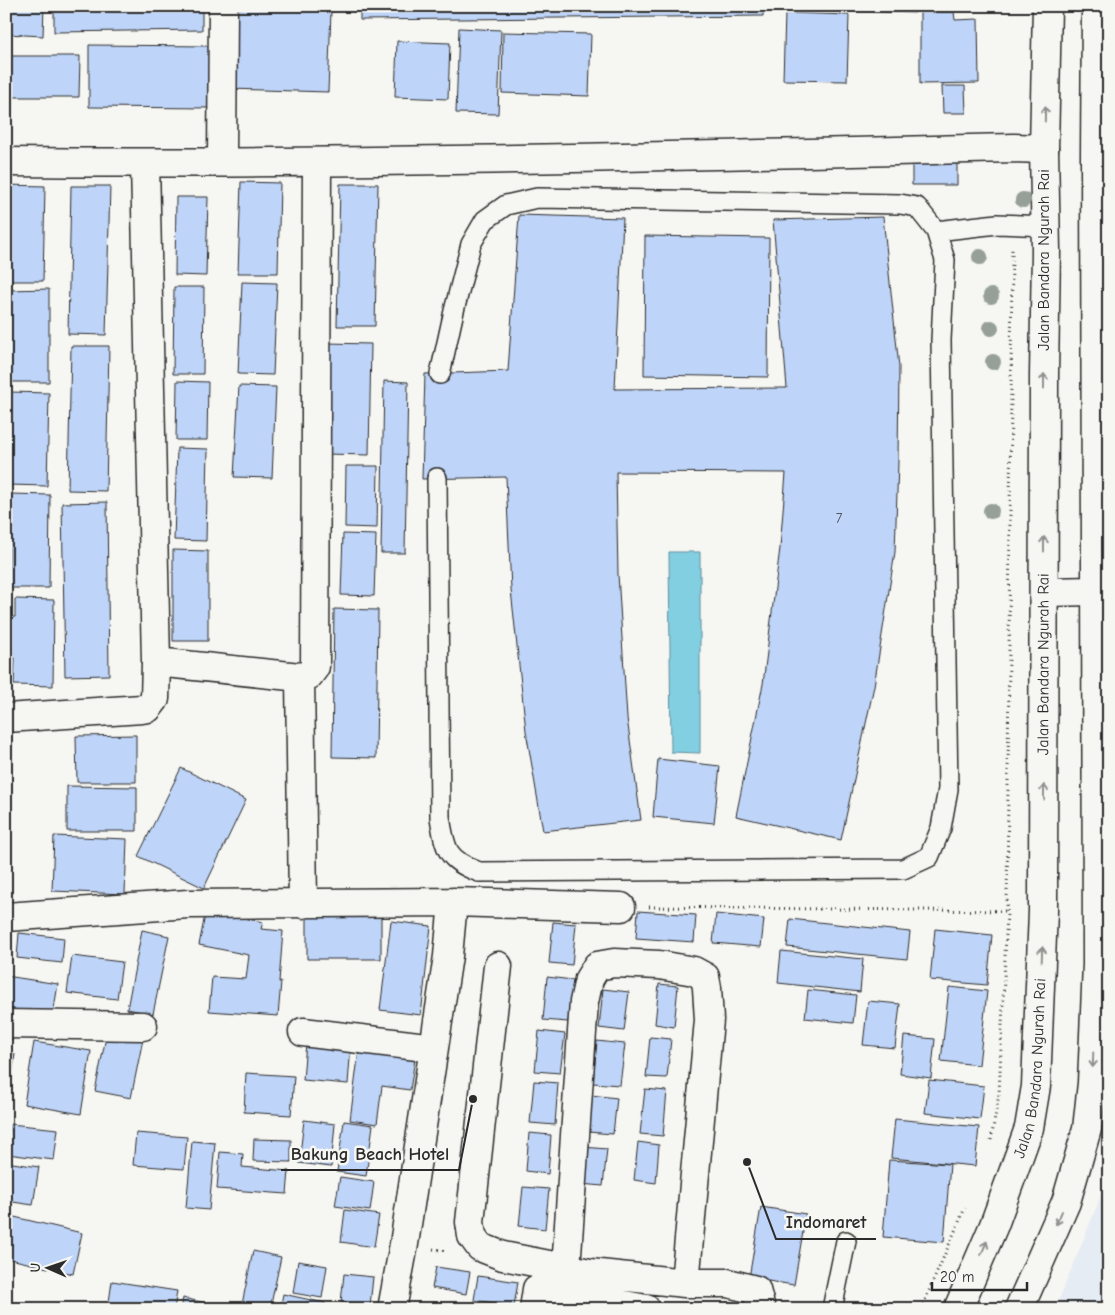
<svg xmlns="http://www.w3.org/2000/svg" width="1115" height="1315" viewBox="0 0 1115 1315" font-family="'Comic Neue',sans-serif">
<style>
.built{fill:#e5ecf4}
.water{fill:#83cfe2;stroke:#608d99}
.building{fill:#bed4f8;stroke:#2b2b2b}
.lines{fill:none;stroke-linecap:round;stroke-linejoin:round}
.lane-casing{stroke:#2b2b2b;stroke-width:22}
.street-casing{stroke:#2b2b2b;stroke-width:31}
.secondary-casing{stroke:#2b2b2b;stroke-width:31}
.path{stroke:#2b2b2b;stroke-width:3;stroke-dasharray:1 4;stroke-linecap:butt}
.lane{stroke:#f6f6f2;stroke-width:19}
.street{stroke:#f6f6f2;stroke-width:28}
.secondary{stroke:#f6f6f2;stroke-width:28}
.tree{fill:#96a098}
.oneway{stroke:#90908e}
.labels{text-anchor:middle;dominant-baseline:central;stroke-width:5;stroke-linejoin:round;paint-order:stroke}
.number-label{font-size:14px;fill:#50555e}
.street-label{font-size:16px;fill:#2b2b2b;stroke:#f6f6f2}
.leader{fill:none;stroke:#2b2b2b;stroke-width:2}
.callout-dot{fill:#2b2b2b;stroke:#f6f6f2;stroke-width:2}
.callout-label{font-size:18px;text-anchor:middle;font-weight:bold;fill:#2b2b2b;stroke:#f6f6f2;stroke-width:5;stroke-linejoin:round;paint-order:stroke}
</style>
<rect width="100%" height="100%" fill="#f6f6f2"/>
<filter id="ink" filterUnits="userSpaceOnUse"><feTurbulence type="fractalNoise" baseFrequency=".02" numOctaves="2"/><feDisplacementMap in="SourceGraphic" scale="10" xChannelSelector="R" yChannelSelector="G"/><feConvolveMatrix kernelMatrix="1 2 1 2 8 2 1 2 1" color-interpolation-filters="sRGB"/></filter>
<g filter="url(#ink)">
<path class="built" d="M1109 1176V1309H1055L1077 1256Z"/>
<path class="water" d="M669 552H700V753L671 752Z"/>
<path class="building" d="M6 6H44L43 36 6 34Z
M54 6H202V30L54 32Z
M360 6H763V16L360 20Z
M852 6H915V13L852 11Z
M232 8 331 11 328 92 229 89Z
M920 12H954L955 20 978 19 979 83 920 84Z
M785 13 849 15 847 81 783 80Z
M459 28 501 30 498 114 456 113Z
M503 32 591 34 589 96 502 93Z
M397 41 450 43 448 99 395 97Z
M89 45 212 46V108L89 107Z
M6 56H80L79 97H6Z
M942 86H965L966 113H943Z
M912 161 957 162V185H912Z
M241 182 280 183 278 273H238Z
M340 184H378L375 326H337Z
M6 185 45 186 43 281H6Z
M71 186H110L106 335 68 334Z
M176 197H208L206 276 175 275Z
M519 215 623 218 615 389 787 388 773 220 883 217 899 367 898 462 895 552 874 686 841 840 736 816 763 684 780 548 786 473 616 472 618 574 627 718 641 820 543 831 526 731 511 590 506 477 422 479 425 374 508 371Z
M645 236 769 238 768 377 644 375Z
M242 282 277 283 273 375 238 374Z
M174 287H204L203 374H173Z
M49 289V382H8V290Z
M327 343 371 344 369 455 325 454Z
M71 346H109L106 491 68 490Z
M177 381 208 382 207 440H176Z
M384 381 408 382 405 553H381Z
M239 386 276 387 272 478 234 477Z
M10 392 49 393 47 486 8 485Z
M177 448 208 449 206 541 174 540Z
M346 466H378L377 528 345 527Z
M10 494 50 495 49 588H9Z
M107 502 109 675 65 676 62 503Z
M343 534 376 535 374 596 341 595Z
M173 550 208 551V641H173Z
M15 599 54 600 53 686 14 685 15 658 6 659V617H15Z
M334 609 378 610 376 758 332 757Z
M136 735V782H77L76 736Z
M658 759 720 766 714 823 653 817Z
M181 768 246 800 204 888 138 856Z
M67 786 137 787V831H67Z
M54 836 127 839 125 894 52 891Z
M206 910 263 922 261 929 283 931 279 982H281L278 1016 209 1011 212 977 246 979 249 955 199 945Z
M638 911 696 915 694 942 636 938Z
M716 914 764 919 761 947 713 943Z
M307 916H381V959H307Z
M790 919 910 932 907 959 787 947Z
M391 921 431 926 421 1015 380 1010Z
M553 922 576 924 572 965 549 963Z
M935 929 992 935 987 985 930 980Z
M142 930 169 936 153 1014 127 1009Z
M19 933 64 938 62 963 17 958Z
M781 951 863 959 860 992 778 983Z
M72 956 122 962 117 999 67 993Z
M6 976 58 984 53 1015 6 1008Z
M547 977 573 980 568 1022 543 1020Z
M659 984 678 986 674 1027 655 1024Z
M949 987 987 991 979 1065 941 1061Z
M603 989 629 992 624 1031 599 1028Z
M808 990 856 995 853 1023 805 1018Z
M868 1001 900 1004 895 1048 863 1045Z
M539 1031 565 1034 560 1073 535 1071Z
M107 1032 143 1039 131 1098 95 1091Z
M904 1036 935 1039 931 1078 900 1074Z
M650 1037 671 1039 667 1078 646 1077Z
M597 1041 625 1044 620 1085 593 1083Z
M34 1042 91 1051 81 1114 24 1104Z
M306 1042 351 1045 348 1084 303 1080Z
M359 1050 415 1059 410 1090 382 1086 377 1124 350 1120Z
M6 1053 15 1054 7 1113H6Z
M246 1073 294 1076 291 1115 244 1112Z
M929 1080 984 1086 980 1119 925 1113Z
M534 1081 558 1083 555 1125 530 1123Z
M645 1089 667 1091 663 1136 640 1134Z
M591 1095 617 1098 613 1134 588 1132Z
M895 1119 979 1127 975 1166 891 1158Z
M304 1120 335 1124 331 1167 299 1163Z
M344 1121 373 1125 366 1176 337 1172Z
M10 1124 58 1129 54 1160 7 1154Z
M136 1133 187 1137 184 1169 133 1165Z
M529 1133 551 1135 548 1174 526 1171Z
M254 1139 291 1140V1162L253 1161Z
M192 1141 215 1143 209 1210 186 1208Z
M638 1142 659 1145 656 1183 634 1180Z
M583 1147 607 1149 603 1186 580 1184Z
M220 1152 243 1154 242 1167 289 1171 287 1194 217 1189Z
M889 1160 950 1164 944 1242 883 1237Z
M6 1162 39 1167 33 1205 6 1201Z
M340 1177 374 1182 370 1211 335 1206Z
M523 1187 549 1189 545 1229 519 1226Z
M761 1207 806 1214 794 1285 749 1278Z
M345 1210 379 1215 374 1247 341 1242Z
M6 1215 82 1233 73 1274 6 1258Z
M253 1251 281 1257 270 1309H241Z
M298 1261 327 1266 322 1298 293 1293Z
M436 1267 470 1272 466 1294 432 1288Z
M344 1274 373 1277 370 1306 341 1302Z
M478 1276 518 1282 514 1306 474 1300Z
M112 1281 177 1291 174 1309H108Z
M283 1294 325 1303 324 1309H280Z
M183 1298 210 1304 209 1309H181Z"/>
<g class="lines">
<g class="lane-casing">
<path id="lane" d="M936 231 997 224 1046 226
M437 478 440 817C445 850 447 860 479 872L903 869 929 857 941 828 948 789 941 340 945 260 936 231 917 207 900 204 537 198 506 205 485 220 471 244 454 311 440 374
M832 1309 846 1241"/>
</g>
<g class="street-casing">
<path id="street" d="M6 162C342 165 677 156 1013 148L1044 149
M222 162 223 6
M156 662 300 677 309 675 315 667 317 162
M300 677 303 904
M6 718 142 709 148 708 155 699 156 662 145 163
M6 917 188 904 453 902 621 907
M498 966 470 1222 472 1236 480 1247 503 1256 590 1273 685 1283H728L756 1290 761 1309
M6 1024 143 1026
M303 1032 434 1048
M566 1269 584 1002 589 979 597 966 614 963 659 965 694 971 705 977 707 988 709 1020 685 1283
M392 1309 404 1244 448 956 453 902
M534 1309 537 1289 646 1309"/>
</g>
<g class="secondary-casing">
<g id="secondary">
<path d="M1045 592 1095 591"/>
<path id="s1" d="M958 1309 994 1225 1014 1170 1029 1128 1036 1086 1043 911 1044 375 1046 251 1044 149 1047 6"/>
<path d="M1019 1309 1066 1202 1087 1129 1092 1083 1097 964 1095 155 1096 6"/>
</g>
</g>
<path class="path" d="M649 907 1008 911
M991 1140 999 1094 1007 911 1012 249
M433 1249 447 1251
M921 1309 965 1208"/>
<use href="#lane" class="lane"/>
<use href="#street" class="street"/>
<use href="#secondary" class="secondary"/>
</g>
<g class="tree">
<circle cx="1023" cy="200" r="8"/>
<circle cx="980" cy="257" r="8"/>
<circle cx="991" cy="296" r="8"/>
<circle cx="991" cy="328" r="8"/>
<circle cx="993" cy="362" r="8"/>
<circle cx="991" cy="511" r="8"/>
</g>
<defs><path id="oneway-shaft" d="M-6 0H5M1.5-3L5.5 0L1.5 3" fill="none" stroke-width="1.6" stroke-linecap="round" stroke-linejoin="round" transform="scale(1.25)"/></defs>
<g class="oneway">
<use href="#oneway-shaft" transform="translate(1045 114) rotate(-89)"/>
<use href="#oneway-shaft" transform="translate(1044 381) rotate(-90)"/>
<use href="#oneway-shaft" transform="translate(1044 544) rotate(-90)"/>
<use href="#oneway-shaft" transform="translate(1044 792) rotate(-90)"/>
<use href="#oneway-shaft" transform="translate(1042 954) rotate(-88)"/>
<use href="#oneway-shaft" transform="translate(1093 1060) rotate(92)"/>
<use href="#oneway-shaft" transform="translate(1059 1218) rotate(114)"/>
<use href="#oneway-shaft" transform="translate(984 1248) rotate(-67)"/>
</g>
</g>
<g class="labels">
<g class="number-label">
<text x="839" y="518">7</text>
</g>
<g class="street-label">
<text transform="translate(1044 260) rotate(-90)">Jalan Bandara Ngurah Rai</text>
<text stroke="none"><textPath href="#s1" startOffset="659">Jalan Bandara Ngurah Rai</textPath></text>
<text stroke="none"><textPath href="#s1" startOffset="254">Jalan Bandara Ngurah Rai</textPath></text>
</g>
</g>
<path class="leader" d="M473 1099L459 1170H281M747 1162L776 1239H876"/>
<g class="callout-dot">
<circle cx="473" cy="1099" r="5"/>
<circle cx="747" cy="1162" r="5"/>
</g>
<g class="callout-label">
<text x="370" y="1160">Bakung Beach Hotel</text>
<text x="826" y="1228">Indomaret</text>
</g>
<rect width="1115" height="1315" fill="none" stroke="#f6f6f2" stroke-width="25"/>
<rect x="12" y="12" width="1090" height="1290" fill="none" stroke="#2b2b2b" stroke-width="2" filter="url(#ink)"/>
<g transform="translate(48 1268) rotate(272)" stroke="#f6f6f2" stroke-width="4" paint-order="stroke">
<path d="M0-4L9 19L0 12L-9 19Z" fill="#2b2b2b"/>
<text y="-8" font-size="14" font-weight="bold" text-anchor="middle" fill="#2b2b2b">U</text>
</g>
<path d="M932 1282v8h95v-8" fill="none" stroke="#2b2b2b" stroke-width="2.5"/>
<text x="940" y="1282" font-size="15" fill="#2b2b2b" stroke="#f6f6f2" stroke-width="4" paint-order="stroke">20 m</text>
</svg>
